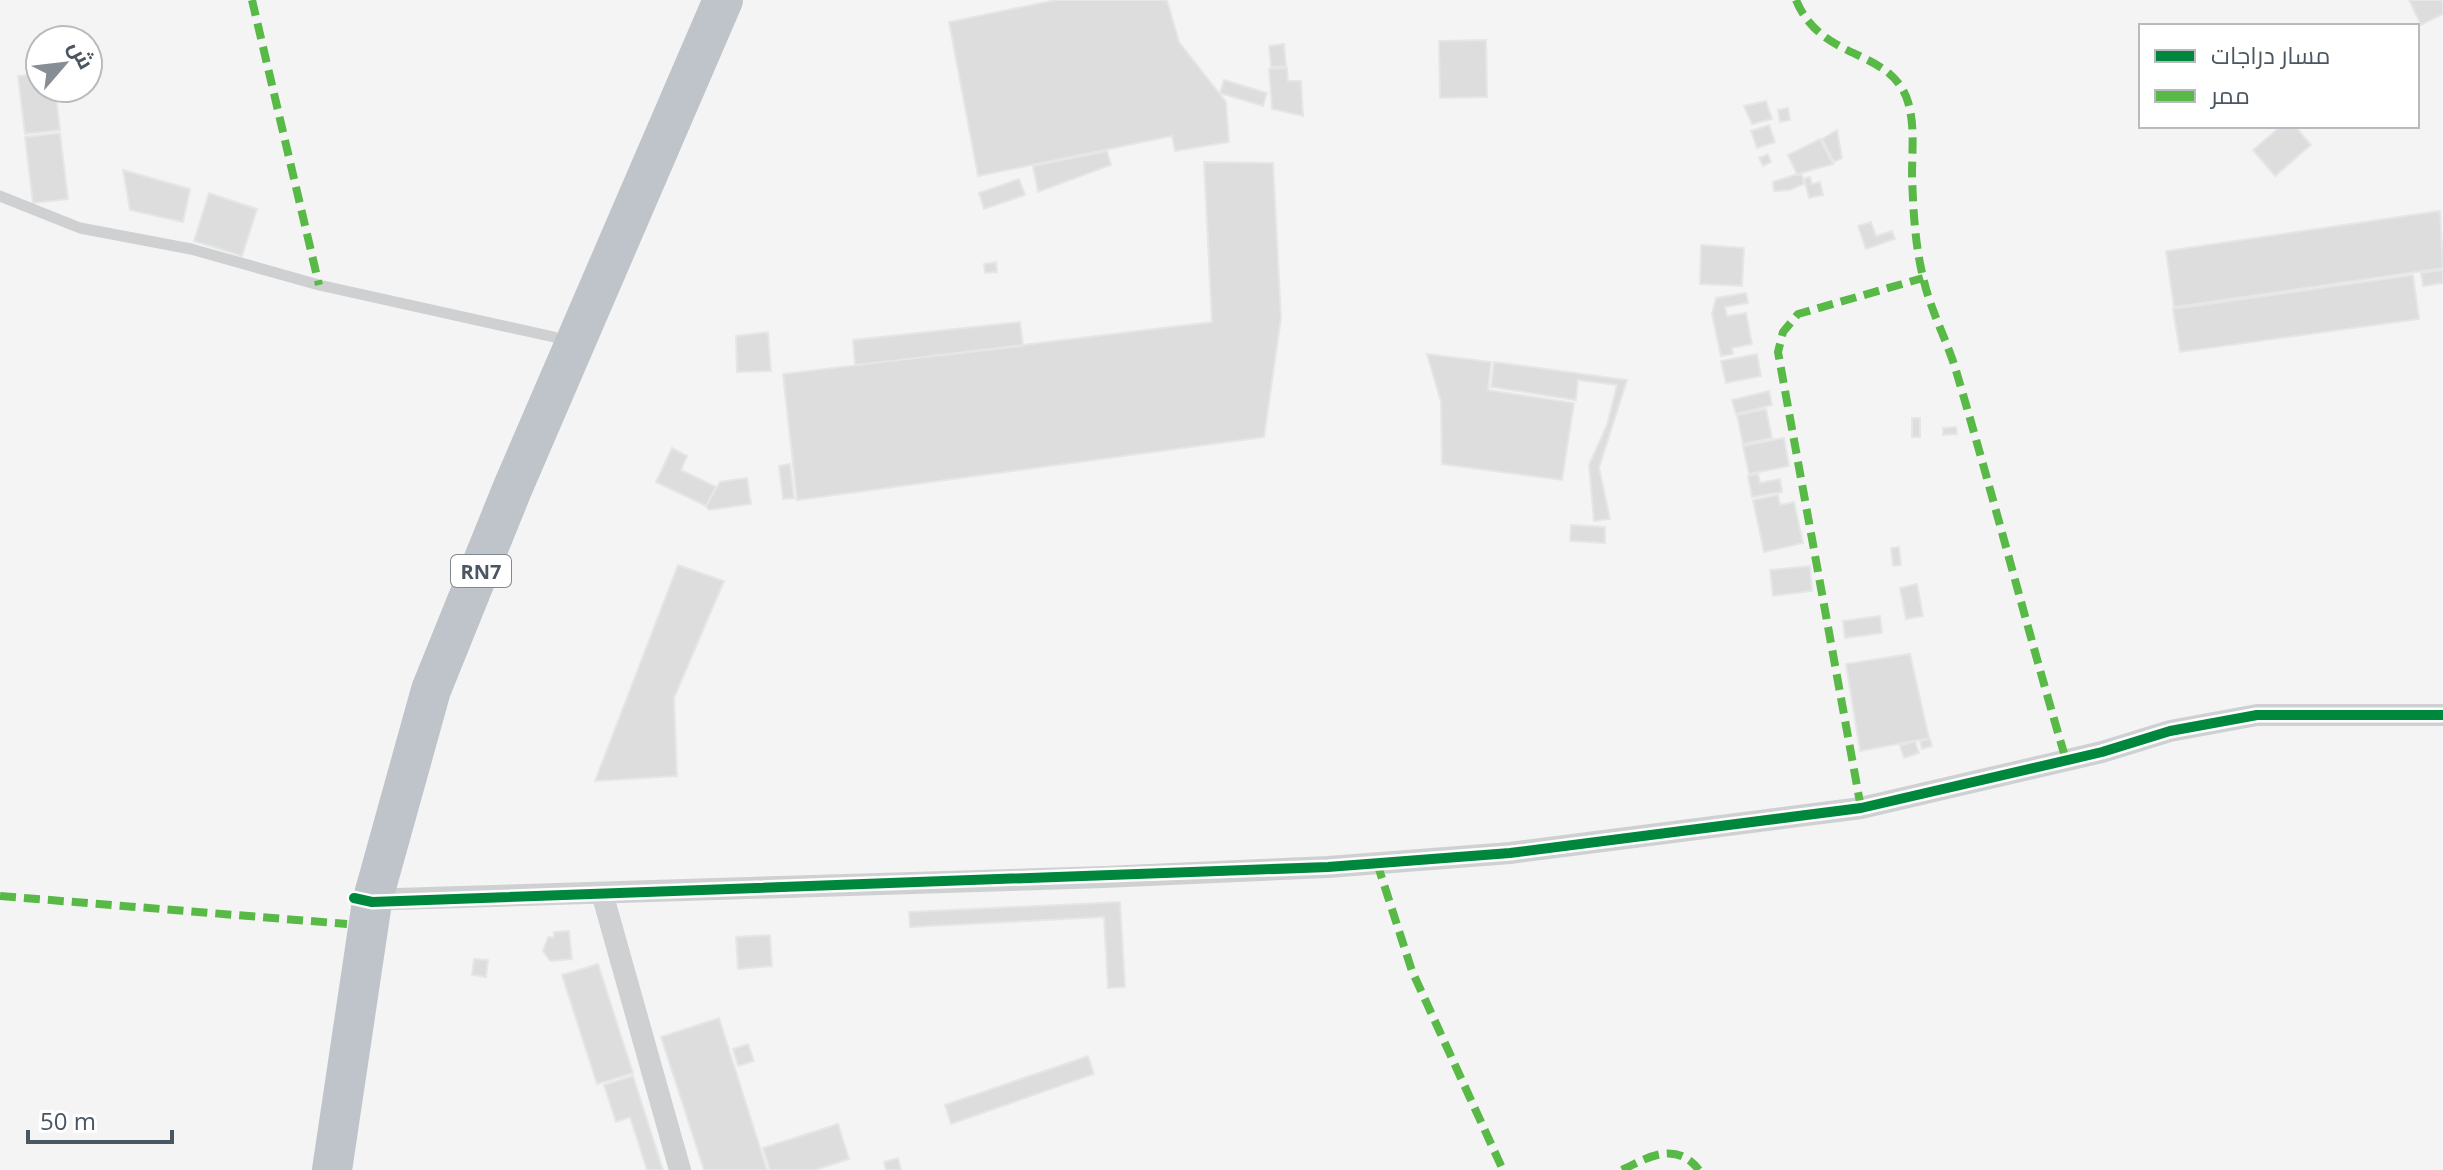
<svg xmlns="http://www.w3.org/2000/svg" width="2443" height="1170" viewBox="0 0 2443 1170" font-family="'Open Sans',Cairo,sans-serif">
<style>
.building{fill:#ddddde;stroke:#e5e6e7;stroke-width:2}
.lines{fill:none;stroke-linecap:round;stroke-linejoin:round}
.lane{stroke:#ced0d2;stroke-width:11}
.street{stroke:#ced0d2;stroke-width:22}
.highway{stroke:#bec4c9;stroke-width:40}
.quiet{stroke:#58b947;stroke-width:8;stroke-dasharray:16 8;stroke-linecap:butt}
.cycleway-casing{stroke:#fff;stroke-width:15}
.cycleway{stroke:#00873e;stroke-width:10}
.labels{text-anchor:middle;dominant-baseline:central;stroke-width:6;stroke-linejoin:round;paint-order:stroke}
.shield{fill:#fff;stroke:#808990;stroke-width:2}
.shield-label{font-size:20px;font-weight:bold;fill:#4a5661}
</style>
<rect width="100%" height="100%" fill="#f4f4f4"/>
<path class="building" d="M1056 0H1167L1179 42 1226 102 1229 142 1175 151 1172 136 978 176 949 22Z
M2409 0H2443V14L2421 25Z
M1486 40 1487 97 1440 98 1439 41Z
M1284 44 1286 66 1271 67 1269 46Z
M1287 68 1288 81H1301L1303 116 1272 109 1269 69Z
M40 74V88H55L60 130 25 134 18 76Z
M1224 80 1267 93 1263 106 1220 93Z
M1766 101 1772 119 1752 124 1744 106Z
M1788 108 1790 120 1780 122 1778 110Z
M1769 125 1775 142 1757 148 1751 131Z
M2281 126H2295L2311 145 2275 176 2253 150Z
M1837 130 1842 158 1834 162 1822 139Z
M60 133 68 199 33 203 25 137Z
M1820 139 1833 164 1797 174 1788 155Z
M1107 151 1111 165 1038 192 1033 166Z
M1768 154 1771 162 1763 166 1759 158Z
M1204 162 1273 163 1281 318 1264 437 797 500 783 374 1212 322Z
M123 170 190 189 183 222 130 210Z
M1794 175H1802L1804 184 1790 190 1774 191 1773 182Z
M1810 177 1812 184 1820 182 1823 195 1809 198 1804 179Z
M1019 179 1025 195 984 209 979 193Z
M209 193 257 209 242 256 194 241Z
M2440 211 2443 268 2174 307 2166 251Z
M1871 222 1876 236 1892 231 1895 239 1866 249 1858 226Z
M1701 245 1744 248 1742 286 1700 284Z
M996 262 997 272 985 273 984 264Z
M2443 270V283L2423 286 2421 273Z
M2413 275 2419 319 2180 352 2173 309Z
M1746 293 1748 303 1725 307 1727 316 1746 313 1752 344 1732 348 1733 354 1721 356 1712 314 1716 298Z
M1020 322 1023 346 855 365 853 340Z
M768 332 771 371 737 372 736 336Z
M1427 354 1491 362 1488 390 1574 403 1562 480 1442 464 1441 402Z
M1757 354 1761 376 1726 383 1721 361Z
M1494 362 1627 380 1599 468 1610 519 1594 521 1589 465 1607 425 1617 385 1578 380 1576 400 1491 387Z
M1769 391 1772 405 1736 414 1732 400Z
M1766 409 1772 438 1743 444 1737 415Z
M1912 418H1920V437H1912Z
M1956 427 1957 434 1943 435V428Z
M1784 438 1789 466 1749 474 1743 446Z
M672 448 687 456 681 470 716 487 706 506 656 482Z
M790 464 794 498 783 499 779 466Z
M1758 474 1760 483 1780 479 1782 492 1752 497 1748 476Z
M747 478 751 504 709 510 706 506 720 482Z
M1778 495 1780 505 1794 502 1803 543 1764 552 1753 500Z
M1571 525 1605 527V543L1570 541Z
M1899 547 1901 565 1893 566 1891 548Z
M678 565 724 581 674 698 677 776 595 781Z
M1810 566 1812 591 1773 596 1770 570Z
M1917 584 1923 616 1906 619 1900 588Z
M1880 616 1882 633 1845 638 1843 621Z
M1910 654 1929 738 1860 751 1846 664Z
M1930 739 1932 746 1922 749 1920 741Z
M1915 741 1919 753 1904 758 1900 746Z
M1120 902 1125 987 1108 988 1104 917 910 927 909 912Z
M569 931 572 959 550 961 543 951 548 937H554V932Z
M770 935 772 966 738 969 736 937Z
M474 959 488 960 486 977 472 975Z
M598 964 633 1073 597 1084 562 975Z
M719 1018 767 1170H704L661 1037Z
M748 1044 754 1061 738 1066 733 1049Z
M1088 1056 1094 1074 951 1124 945 1105Z
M633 1076 663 1170H647L630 1117 616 1122 604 1085Z
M838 1124 849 1159 815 1170H770L763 1148Z
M898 1158 901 1170H886L884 1162Z"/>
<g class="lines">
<path class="lane" d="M0 196 80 228 191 249 319 285 554 337"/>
<path class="street" d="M602 893 680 1170
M364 900 1104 877 1328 867 1510 853 1861 808 2102 752 2170 731 2257 715H2443"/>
<path class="highway" d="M332 1170 372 902 431 690 513 487 723 0"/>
<path class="quiet" d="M252 0 319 285
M1796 0C1822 63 1891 47 1908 102 1915 125 1912 151 1912 175 1913 208 1915 245 1923 277 1930 310 1948 342 1957 374 1995 502 2028 632 2066 760
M1861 808 1778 352 1783 332 1798 314 1923 278
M1377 863 1412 971 1503 1170
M0 896 347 924
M1622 1170C1650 1156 1676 1141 1699 1170"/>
<g class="cycleway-casing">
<path id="cycleway" d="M354 898 372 902 1328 867 1510 853 1861 808 2102 752 2170 731 2257 715H2443"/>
</g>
<use href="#cycleway" class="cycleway"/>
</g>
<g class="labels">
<rect class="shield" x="451" y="555" width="60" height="32" rx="6"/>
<g class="shield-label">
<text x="481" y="571">RN7</text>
</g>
</g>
<rect x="2139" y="24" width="280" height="104" fill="#ffffff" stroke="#b7bbc0" stroke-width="2"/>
<rect x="2155" y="50" width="40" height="12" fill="#00873e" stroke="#b7bbc0" stroke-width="2"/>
<text x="2211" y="64" font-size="24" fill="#4a5661">مسار دراجات</text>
<rect x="2155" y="90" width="40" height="12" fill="#58b947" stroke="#b7bbc0" stroke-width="2"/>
<text x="2211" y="104" font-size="24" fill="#4a5661">ممر</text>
<g transform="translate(64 64) rotate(62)"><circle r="38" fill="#ffffff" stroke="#b7bbc0" stroke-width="2"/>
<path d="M0-6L14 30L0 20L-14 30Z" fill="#868d94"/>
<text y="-12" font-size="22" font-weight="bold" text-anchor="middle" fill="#4a5661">ش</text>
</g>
<path d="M28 1130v12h144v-12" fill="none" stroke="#4a5661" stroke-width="4"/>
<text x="40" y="1130" font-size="24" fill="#4a5661" stroke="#ffffff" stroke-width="6" paint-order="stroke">50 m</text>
</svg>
